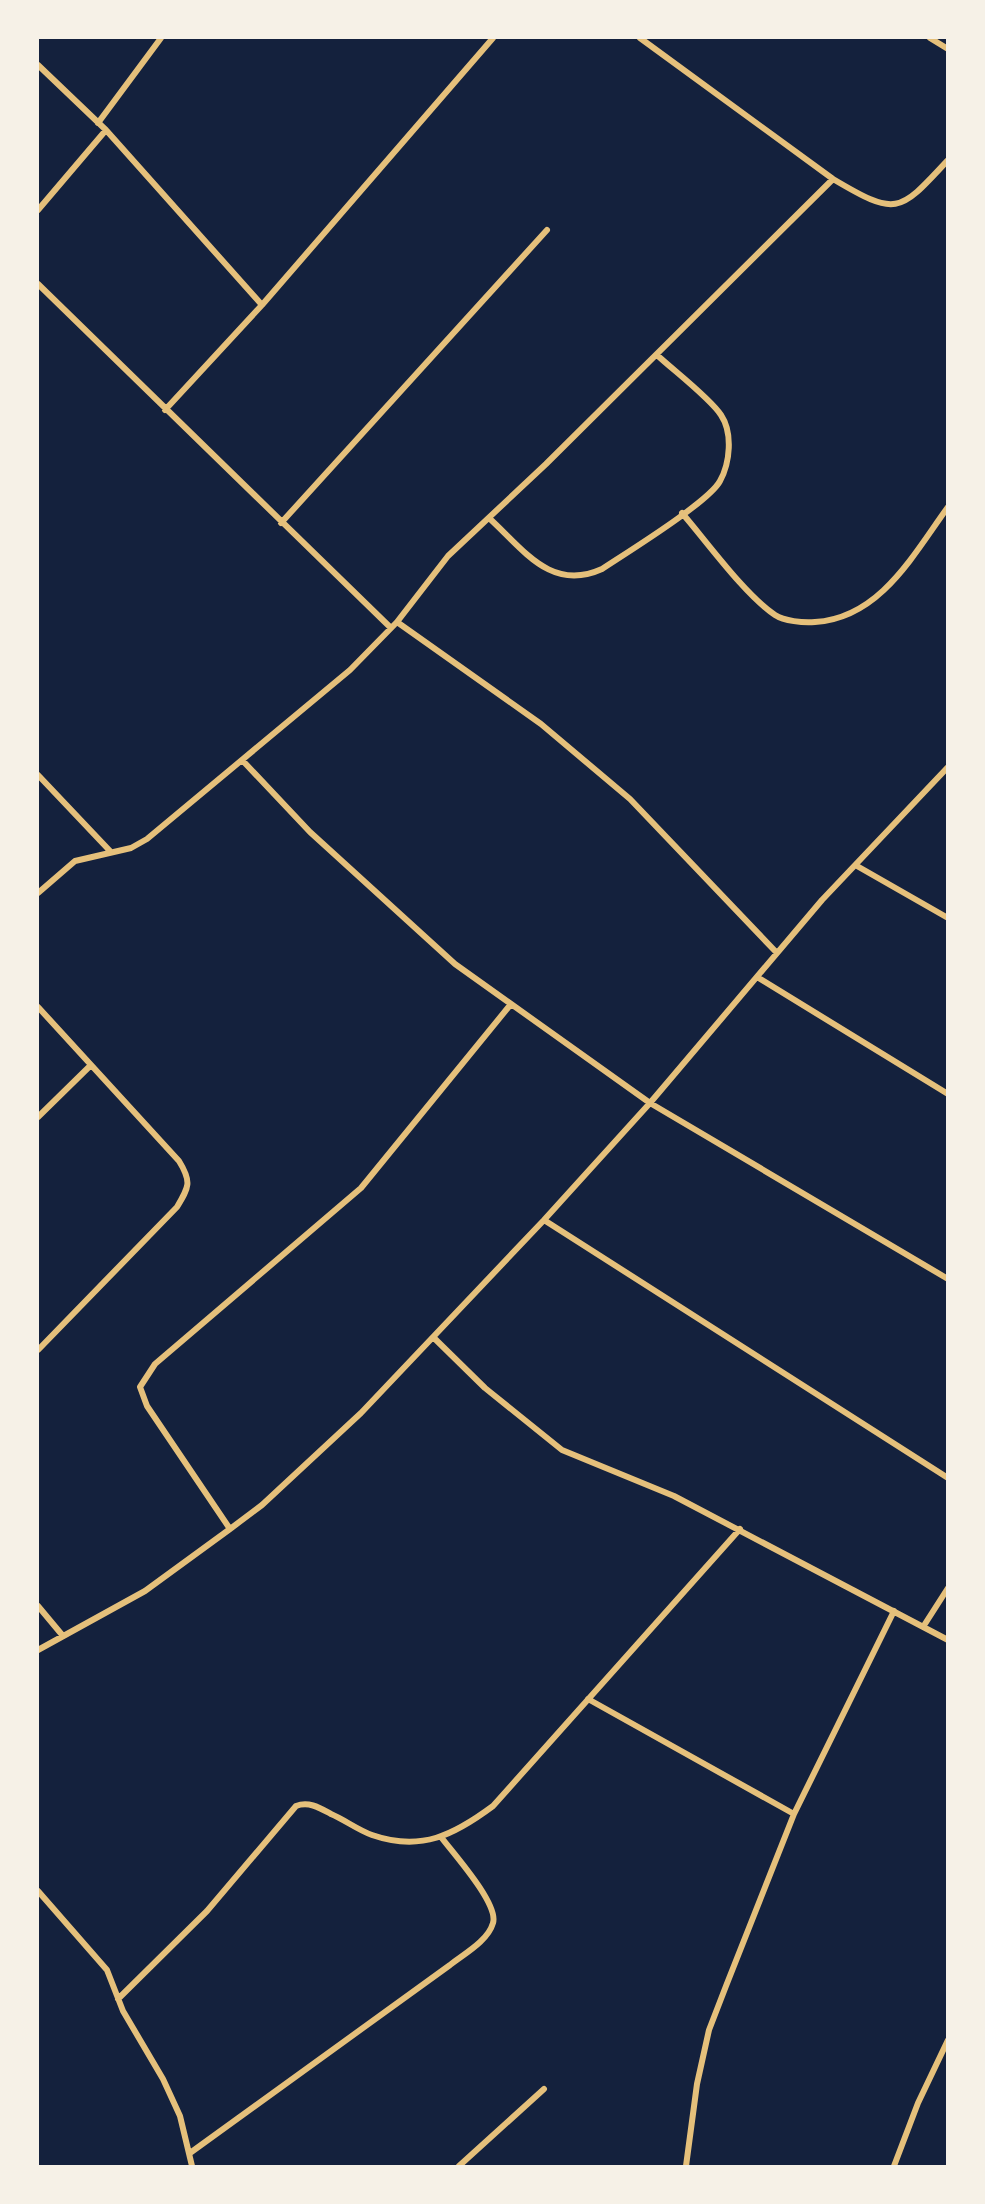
<svg xmlns="http://www.w3.org/2000/svg" width="985" height="2204" viewBox="0 0 985 2204" font-family="Roboto,sans-serif">
<style>
.lines{fill:none;stroke-linecap:round;stroke-linejoin:round}
.minor{stroke:#e5c07b;stroke-width:6}
</style>
<rect width="100%" height="100%" fill="#14213d"/>
<g class="lines">
<path class="minor" d="M640 38 833 179C897 217 899 213 948 160
M930 38 948 49
M38 65 106 130 262 305
M98 123 161 38
M38 210 106 130
M38 284 391 628
M165 410 262 305 493 38
M682 513C707 542 745 595 775 615 784 621 803 623 815 622 880 618 913 555 948 507
M489 518C524 550 551 592 602 569 626 553 709 502 720 481 730 463 733 433 721 415 710 398 673 370 657 355
M281 523 547 230
M397 622 541 724 630 799 777 953
M242 760 310 832 455 964 650 1103 948 1279
M38 775 110 851
M857 866 948 918
M38 893 75 861 131 848 147 839 350 670 397 622 448 556 546 464 833 179
M757 977 948 1094
M38 1007 179 1161C192 1182 189 1187 177 1207L38 1350
M38 1117 91 1065
M544 1220 948 1478
M433 1337 485 1388 562 1450 674 1496 948 1640
M230 1529 147 1406 140 1387 155 1364 361 1188 511 1004
M38 1606 63 1636
M923 1627 948 1588
M38 1650 145 1591 230 1529 262 1505 361 1413 544 1220 650 1103 822 900 948 767
M588 1699 794 1814
M38 1891 107 1970 123 2011 163 2079 180 2116 192 2166
M118 1999 207 1911 296 1806C309 1801 320 1808 331 1814 345 1820 358 1830 372 1835 421 1852 454 1835 493 1806L740 1529
M190 2153 450 1965C464 1954 488 1941 493 1923 499 1904 453 1853 441 1837
M459 2166 544 2089
M686 2166 697 2084 709 2030 726 1986 794 1814 894 1611
M894 2166 918 2103 948 2040"/>
</g>
<rect width="985" height="2204" fill="none" stroke="#f6f1e7" stroke-width="78"/>
</svg>
